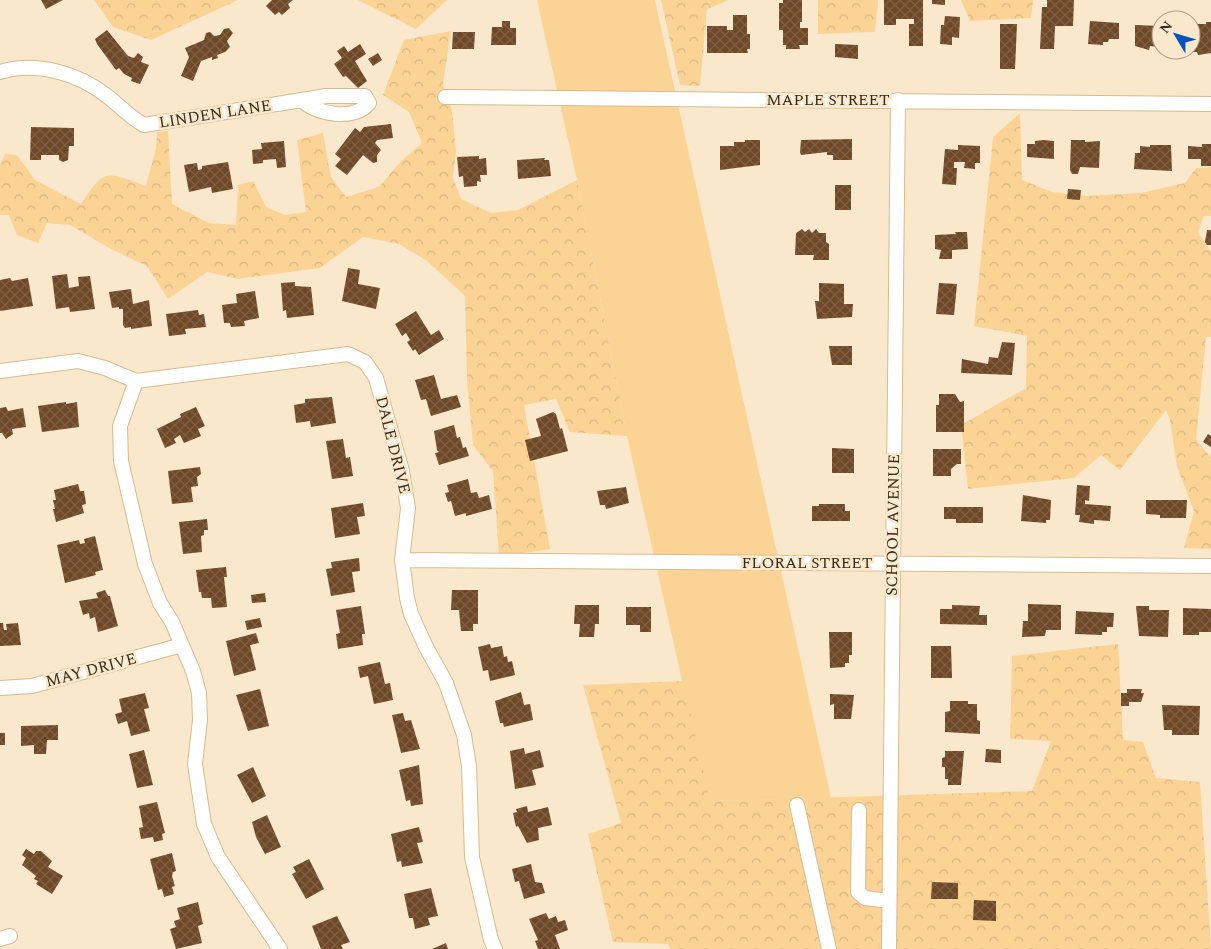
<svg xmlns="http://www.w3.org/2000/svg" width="1211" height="949" viewBox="0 0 1211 949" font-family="Spectral,serif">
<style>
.green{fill:#fbd495}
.forest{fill:url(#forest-crowns)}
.building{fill:url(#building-cross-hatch)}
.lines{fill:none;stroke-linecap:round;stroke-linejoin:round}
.minor-casing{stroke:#d9bb8d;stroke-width:16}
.minor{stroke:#fff;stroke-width:14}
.labels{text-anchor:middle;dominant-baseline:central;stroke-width:5;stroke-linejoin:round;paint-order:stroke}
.street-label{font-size:16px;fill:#362b18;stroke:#fae8cc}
</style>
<defs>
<pattern id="forest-crowns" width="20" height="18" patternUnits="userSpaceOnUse" patternTransform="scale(1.25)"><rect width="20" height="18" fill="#fbd495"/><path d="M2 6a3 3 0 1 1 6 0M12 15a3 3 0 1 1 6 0" fill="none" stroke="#d8b680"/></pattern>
<pattern id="building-cross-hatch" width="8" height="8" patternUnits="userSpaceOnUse" patternTransform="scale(1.25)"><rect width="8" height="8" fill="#6f4828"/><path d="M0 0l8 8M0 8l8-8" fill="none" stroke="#806045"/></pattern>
</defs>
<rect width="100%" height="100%" fill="#fae8cc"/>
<path class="green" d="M537 0H655L831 798 709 801 627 436 577 180Z"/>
<path class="forest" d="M94 0H238L151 40 113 27Z
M358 0H447L416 29Z
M661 0H729L707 9 700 86 680 85Z
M818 0H878L875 32 818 34Z
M961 0H1033L1031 18 970 21Z
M451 31 443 84 452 111 456 150 453 178 461 199 491 213 518 210 577 180 627 436 570 432 556 399 524 405 550 549 499 557 493 471 473 445 467 380 465 296 427 261 399 244 363 237 320 268 238 279 207 272 168 299 147 266 111 249 70 225 47 223 38 243 17 235 9 215H0V164L5 154 17 155 35 180 81 204C105 167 107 172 146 186L156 148 157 132 168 131 172 204 209 223 236 225 238 185 253 181 266 207 285 215 306 212 297 140 323 133 331 177 346 197 379 187 401 161 422 143 409 112 383 95 404 40Z
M1020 113 1022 180 1052 192 1088 196 1141 193 1185 183 1196 168 1211 167V216H1204L1198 232 1211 252V337H1206L1196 439 1211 458V549L1184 548 1194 511 1177 467 1170 420 1166 410 1120 470 1101 455 1074 478 968 489 961 425 1026 388 1027 336 974 326 993 137Z
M1118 644 1123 740 1143 742 1156 778 1200 782 1211 949H670L668 944 613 942 588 834 621 823 583 685 683 681 710 801 1032 791 1051 741 1010 739 1012 656Z"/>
<path class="building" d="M41 0H63L46 9Z
M272 0H293L288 4 290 8 282 15 279 12 275 15 266 6Z
M783 0H802V22H800V28H808V45H799L800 49H786V45H783V30H779V3H783Z
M884 0H923V46H909V24H914V19H896V25H884Z
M932 0H945V5L932 4Z
M1047 0H1074L1073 26H1055L1054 49H1040L1042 7H1047Z
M733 15H747V34H750V49H747L748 53H707V26H727V30H733Z
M945 16 960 17 959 38 952 37V45L940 44 941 25H944Z
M502 21H510V28H516V45H491L492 27H502Z
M1090 21 1119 23V39H1109L1108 42H1103V45L1088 44Z
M1206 22H1211V53L1198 55 1197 52H1189L1191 50V24H1206Z
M1000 24H1017L1015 69H1000Z
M1135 25 1161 26V43H1158V47L1150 46 1149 50 1135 46Z
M229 28 233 33 227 41 230 47 225 52 217 55 218 58 212 60V57L201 61 193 81 181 76 189 57 185 48 204 40 206 33 210 32 214 36 220 35 224 29Z
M107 30 128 56 134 58 138 53 143 57 141 62 149 65 140 84 131 81 132 78 124 74 119 68 116 70 97 44 95 39Z
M453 32H475L474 49H452Z
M360 44 366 54 355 61 367 81 358 88 346 76 343 77 334 64 342 58 337 51 344 46 348 52Z
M835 44 858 45V59L835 57Z
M378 53 382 60 373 66 368 59Z
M391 124 393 138 377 140 375 143 381 150 377 155V162L373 163 363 155 347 175 335 166 341 159 335 154 355 128 360 132 364 127Z
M31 127 74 128V146H69L68 160 63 162 59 160V155H41V160H30Z
M852 139V160H833V155H827V152L801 155 800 152 801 140Z
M745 140H760V165L720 170V146H734V142H745Z
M1043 140 1054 141V159L1027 157V144H1035V141Z
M1071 140H1085V142L1100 141 1099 168 1080 167 1078 174H1072L1070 170Z
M284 141 286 167 277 168 276 159 263 160V163L253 164 252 150 262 149 261 143Z
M1202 144H1211V166H1201V159H1188V146L1202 147Z
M958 145 980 146V163H975V169L964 168 965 162H954V168H957L956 185 942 184 945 149 958 150Z
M1150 145H1171L1172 171 1134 169 1135 153H1140V146L1150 147Z
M479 156V159L486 158 487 175H480L481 182 477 181V186L464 187 463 176 459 177 457 157Z
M545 158 544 160H549L551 176 518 179 517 160Z
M228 162 233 189 212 193 211 187 189 192 184 165 197 163 198 170 202 169V166Z
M835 185H851V210H835Z
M1068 189 1081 190 1080 200 1067 199Z
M802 229 805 232 809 229 812 233 816 229 819 233H826V242L829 244V260H813L814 255H795L796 233Z
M1207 230H1211V245H1207L1205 242Z
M955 232H967L968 249 952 250V259H939L941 250 935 249V235L956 234Z
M348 268 360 270 358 284 380 288 376 309 342 301Z
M67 274 69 288 79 286 78 277 90 276 95 309 70 312 69 307 56 309 52 276Z
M10 278 12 281 28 278 33 306 0 311V280Z
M295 282V286L311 287 314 315 287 318 286 310 283 311 281 283Z
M819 283 844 284V304H853L852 317 817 319 815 301H819Z
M939 283 957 284 954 315 936 314Z
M131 289 133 304 149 300 152 326 131 329V327L125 328 123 325V309H119V307L112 308 109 292Z
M255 291 259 318 244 321 245 326 231 327 230 323H224L222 305 237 303 236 294Z
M198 310 199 315 204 314 206 327 185 329 186 334 169 336 166 314Z
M416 311 431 335 439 330 444 339 419 355 415 349 413 351 407 342 410 340 406 333 402 336 395 324Z
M1002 342 1015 343 1012 375 961 373 962 359 988 364 989 357 998 358Z
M829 346H852V365H832Z
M434 375 441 399 457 395 461 407 431 416 426 399 421 400 415 380Z
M939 394H955L960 402 964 401V432H936V405H939Z
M332 397 336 423 311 427 310 421 296 423 294 405 305 403V399Z
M66 402V404L77 402 79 427 42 432 38 406Z
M6 407 8 411 23 408 26 427 12 429 13 434 6 439 2 433H0V408Z
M196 407 205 426 198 429 201 436 184 443 180 435 174 439 176 443 165 448 157 429 181 417 180 414Z
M553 412 556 414 560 429 562 428 568 451 530 461 525 440 541 436 536 419Z
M454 425 457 438 460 437 463 448 466 447 469 456 439 465 435 453 439 452 437 450 434 431Z
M1208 434 1211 436V447L1203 442Z
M343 439 346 458 350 457 353 476 332 479 326 441Z
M832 448 854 449V473H832Z
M933 449H961V464H957L951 469V476H933Z
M200 467 201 474 197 477 198 486 191 487 193 502 172 504 168 471Z
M468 479 471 493 477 492 479 498 489 495 492 509 466 516V513L455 516 451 501 448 502 445 493 449 492 447 485Z
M78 484 80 491H84L85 497 86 504 82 505 84 513 56 522 53 509H55L53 500H56L54 490Z
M1077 485 1090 486 1089 501 1085 500V504L1111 506 1110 521 1094 520V524L1079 522 1080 515H1075Z
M626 487 629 503 606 509 605 505H600L597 491Z
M1023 495 1051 500 1050 520H1046V523L1021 521Z
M1146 500H1187L1186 518H1160V515L1146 514Z
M363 503 365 516 357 517 360 534 335 538 331 508Z
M819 504H845V511H850V521H812V506H819Z
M944 507H983V523H956V519H944Z
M207 519 208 530H204V535L201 536 202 552 183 554 179 522Z
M95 536 103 570 95 572 96 575 65 583 57 545 79 540 80 544 85 543 84 539Z
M359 558 360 571 352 572 355 592 331 596 326 569 332 568 331 562Z
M226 567 227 577H224L227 607 212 608 211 598H202L201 592H199L196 570Z
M105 590 108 596H110L118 626 98 632 95 617 90 619 89 613 83 615 79 601 98 598 96 593Z
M452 590H478V624H473V631H461L459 610H451Z
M265 593 266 602 252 603 251 595Z
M1028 604 1061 605V630H1046L1045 636 1022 637 1023 621H1028Z
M575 605H599V624H595L594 637H579L580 624H574Z
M952 605 980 606 979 615H987V625L940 624V609H952Z
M361 606 365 634H362L363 645 338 649 336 634 340 633 336 610Z
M1136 606H1149V610H1169L1168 637 1139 636Z
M626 607H651V632H640V625H626Z
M1183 608 1211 609V632H1199V635H1183Z
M1076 611 1114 613 1113 627H1107V632H1102V635L1075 634Z
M260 618 262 627 247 630 245 621Z
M0 623H3L4 630H7L6 624 18 623 21 645 0 646Z
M829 632H852V655H849V663H845V667L830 668Z
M256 633 259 643 250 645 256 670 234 676 226 641Z
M490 644 491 648 502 646 504 657 507 656 508 662 512 661 515 675 490 681 488 670 483 671 478 647Z
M931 646H951L952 678H931Z
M380 662 385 684 390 683 393 700 374 704 368 676 360 678 358 667Z
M260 689 269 726 248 731 236 695Z
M1127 689H1142L1141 693H1144L1141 702H1129V706H1121V693H1127Z
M521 692 524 705 530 704 533 720 504 727 503 723H500L495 701Z
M145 693 149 708 144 709 150 731 131 736 127 721 118 724 115 714 122 712 119 699Z
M830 694 854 695 851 719H834V704L830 705Z
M950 701H968V704H977V720L980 721V734L945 732V712L950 711Z
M1162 705 1200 706 1199 735H1172V730H1164Z
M403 713 405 721 411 720 420 749 401 753 392 715Z
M58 725V740H47L46 754H34V745L21 746V726Z
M0 733H5V745H0Z
M524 748 525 754 540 750 544 767 532 770 536 785 515 789 510 751Z
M986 749 1001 750V763L985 762Z
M144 750 153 785 137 788 129 754Z
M945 751H964L961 785H948V779H945V767H942V758L945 757Z
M419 765 423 804 411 806 410 800 406 801 399 770Z
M253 767 266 796 252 803 237 775Z
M157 802 165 833 162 834 163 840 154 842 153 837 141 839 139 828 143 827 139 806Z
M527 806 528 812 548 807 552 825 538 828 539 840 527 843 518 826 516 827 513 813 517 812 516 809Z
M267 815 281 847 265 854 256 837 252 822Z
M419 827 423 842 417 843 423 863 402 867 401 861 397 862 391 834Z
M26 849 34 854 36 851H41L52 861 48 867 63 876 52 894 36 884 38 881 34 879 36 876 22 865 26 858 22 855Z
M172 853 176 871 173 872 172 876 175 886 172 887 174 894 164 897 162 889 158 890 150 859Z
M309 859 324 889 306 899 292 874 296 872 293 867Z
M531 864 535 882 542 883 545 893 524 899 519 881 515 882 512 869Z
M932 882 958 883V899H931Z
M431 888 438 916 428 918 430 925 415 929 413 918H409L404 894Z
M974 900 996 901V921L973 920Z
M198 902 203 924 198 926 202 943 176 949 170 929 176 927 174 921 180 919 177 908Z
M546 913 549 919 556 916 558 922 565 920 568 930 555 935 560 949H538L535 941 538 940 529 919Z
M337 916 350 942 341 945 343 949H321L312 926Z
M446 943 448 949H432Z"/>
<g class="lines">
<g class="minor-casing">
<path id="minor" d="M0 72C36 61 78 73 107 96 120 106 130 117 144 125L302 100 326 96H365L369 103C355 121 316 115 302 100
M445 97 1211 104
M0 371 78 361 105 368 136 381 348 354 365 362 376 378 402 471 408 508 402 560 407 598 411 614 426 647 446 683 464 735 469 766 472 857 491 940 495 949
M136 381 120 426 121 461 145 564 160 603 172 622 193 671 199 693 200 720 195 764 204 824 218 857 280 949
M402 560 1211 566
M0 688 32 686 182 645
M797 805 829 949
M859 810 858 892 865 898 889 901
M0 939 10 936
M889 949 898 100"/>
</g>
<use href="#minor" class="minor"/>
</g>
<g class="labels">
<g class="street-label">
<text x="828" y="100">MAPLE STREET</text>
<text transform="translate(215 114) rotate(-9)">LINDEN LANE</text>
<text transform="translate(393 445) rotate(76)">DALE DRIVE</text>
<text transform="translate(893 525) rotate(-89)">SCHOOL AVENUE</text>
<text x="807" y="563">FLORAL STREET</text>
<text transform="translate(91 670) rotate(-15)">MAY DRIVE</text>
</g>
</g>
<g transform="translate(1176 35) rotate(308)"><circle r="24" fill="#fae8cc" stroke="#ac9c84"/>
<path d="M0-4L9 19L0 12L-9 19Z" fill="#0653bd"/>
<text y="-8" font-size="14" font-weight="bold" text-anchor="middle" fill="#362b18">N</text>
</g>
</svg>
